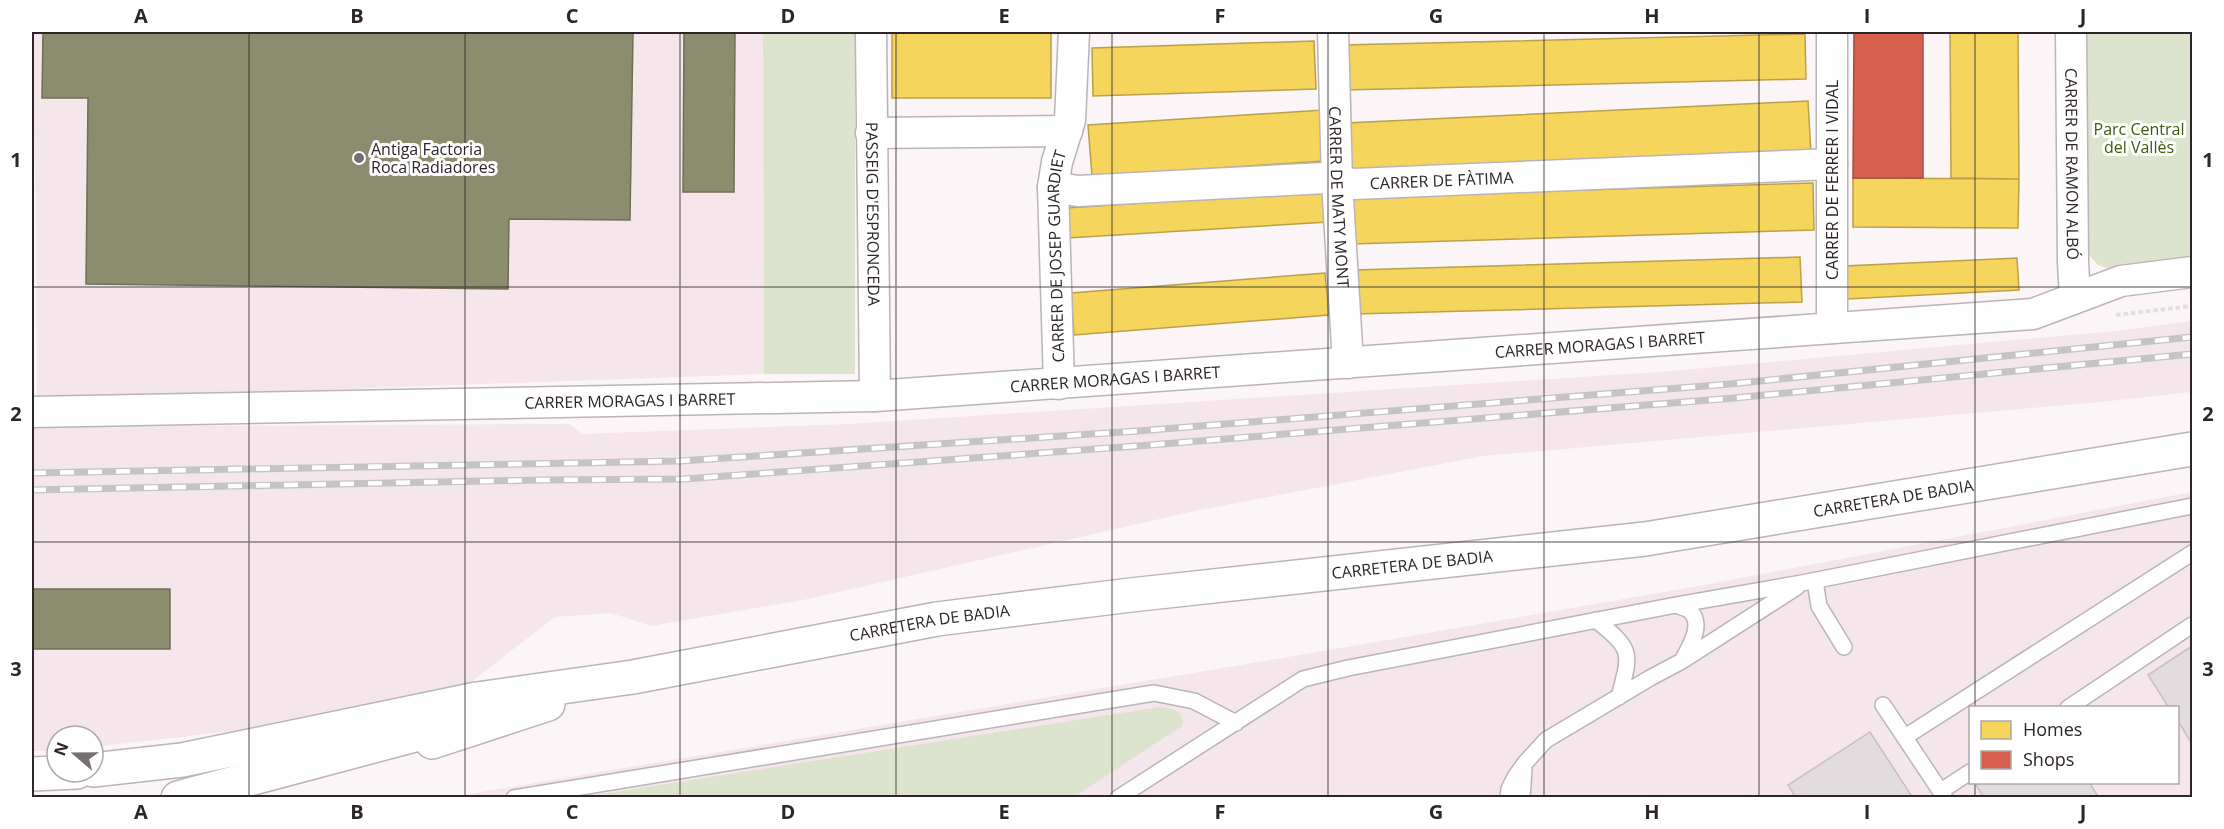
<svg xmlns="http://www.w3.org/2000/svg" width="2224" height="829" viewBox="0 0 2224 829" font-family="'Open Sans',sans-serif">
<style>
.built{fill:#f4e6eb;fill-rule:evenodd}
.green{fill:#dde4cd}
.homes{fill:#f6d55c;stroke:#baa04c;stroke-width:1.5}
.shops{fill:#d6604d;stroke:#a44e42;stroke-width:1.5}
.industry{fill:#8c8c6e;stroke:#706d59;stroke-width:1.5}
.building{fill:#e3dcde;stroke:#c8c0c3;stroke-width:1.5}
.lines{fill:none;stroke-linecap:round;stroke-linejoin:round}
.service-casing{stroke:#bbb4b6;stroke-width:18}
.minor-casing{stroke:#bbb4b6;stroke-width:33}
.tertiary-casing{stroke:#bbb4b6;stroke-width:36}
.path{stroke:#e0dede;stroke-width:4;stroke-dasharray:4.5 3;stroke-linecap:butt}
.service{stroke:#fefefe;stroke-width:15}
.minor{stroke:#fefefe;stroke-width:30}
.tertiary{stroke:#fefefe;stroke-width:33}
.rail-casing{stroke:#c5c3c4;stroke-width:7}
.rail{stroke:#fff;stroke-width:4.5;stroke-dasharray:14;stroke-linecap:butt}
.grid{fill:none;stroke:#2e2528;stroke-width:1.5;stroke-opacity:0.55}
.poi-dot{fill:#766e70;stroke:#fff;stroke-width:2}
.labels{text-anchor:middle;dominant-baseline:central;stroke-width:6;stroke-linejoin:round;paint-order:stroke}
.park-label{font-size:16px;fill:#41590e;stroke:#fff}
.poi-label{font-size:16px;fill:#2e2528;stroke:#fff;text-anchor:start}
.street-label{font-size:16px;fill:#2e2528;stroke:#fff}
.neatline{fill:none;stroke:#2e2528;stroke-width:2}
.grid-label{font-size:20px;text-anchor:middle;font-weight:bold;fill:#2e2528}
</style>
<rect width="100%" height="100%" fill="#fbf5f7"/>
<path class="built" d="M32 32H763L764 374 37 400 36 222Z
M2192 321V392L2101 402 1483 456 1190 512 808 599 651 626 611 613 555 617 471 682 232 731 93 747V736H57V751H32V427L569 424 582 434 848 424 1660 372 2116 331Z
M2192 492V797L445 798 1312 653 1699 586ZM1970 708H2178V782H1970Z"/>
<path class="green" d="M763 32H855V374H764Z
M2085 32H2192V259L2107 268 2098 265 2088 254Z
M1160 707C1173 709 1185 710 1182 726L1074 797H582Z"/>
<path class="homes" d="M892 32H1051V98H892Z
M1950 32H2018L2019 179 1951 178Z
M1805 34 1806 79 1343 90 1342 45Z
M1314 41 1316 89 1093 96 1092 48Z
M1808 101 1811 154 1348 177 1346 123Z
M1323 110 1326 161 1092 176 1088 125Z
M1853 178 2019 179 2018 228 1853 227Z
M1813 183 1814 230 1352 244 1351 197Z
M1326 191 1328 222 1068 238 1066 208Z
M1800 257 1802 302 1355 314 1354 270Z
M2017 258 2019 290 1847 299 1845 266Z
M1325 273 1329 315 1074 335 1071 293Z"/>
<path class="shops" d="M1854 32H1923V178H1853Z"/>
<path class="industry" d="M43 32H633L630 220 509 219 508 289 86 284 88 98H42Z
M684 32H735L734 192H683Z
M32 589H170V649H32Z"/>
<path class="building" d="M2192 646V744L2178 721V708H2169L2148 675Z
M1870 732 1913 798H1796L1788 785Z
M1981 782H2089L2099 798H1984L1976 785Z"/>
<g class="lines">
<g class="service-casing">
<path id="service" d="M1815 581 1819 606 1844 647
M1676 605C1680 607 1687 608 1690 611 1704 624 1690 646 1683 659
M1596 620C1633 650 1631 652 1619 697
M1883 705 1945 798
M2068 708 2192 625
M1905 737 2192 553
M1941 791 1970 772
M514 798 1154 693 1194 701 1236 723
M1118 798 1303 679 1348 668 1676 605 1802 583 2192 506
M1508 798 1509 789 1515 777 1525 763 1546 740 1650 678 1682 661 1797 587
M1522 798 1524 769"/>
</g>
<g class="minor-casing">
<g id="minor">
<path id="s1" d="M871 32 875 396"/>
<path id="s2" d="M1333 32 1337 182 1348 363"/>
<path d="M1832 32V328"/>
<path id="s3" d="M2071 32 2073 262 2075 298"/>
<path d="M871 133 1067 131"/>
<path id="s4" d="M1053 187 1078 191 1325 178 1337 182 1354 184 1832 164"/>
<path id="s5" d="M1059 384 1053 187 1057 162 1070 120 1074 32"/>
<path id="s6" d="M32 412 875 396 2033 314 2121 281 2192 272"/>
</g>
</g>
<g class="tertiary-casing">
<g id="tertiary">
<path d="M432 742 548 704"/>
<path id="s7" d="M93 770 182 760 477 699 633 677 937 619 1131 595 1645 539 2192 449"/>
<path d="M32 774 77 772"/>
<path d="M178 798 452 725"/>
</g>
</g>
<path class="path" d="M2116 315 2192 306"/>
<use href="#service" class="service"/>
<use href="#minor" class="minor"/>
<use href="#tertiary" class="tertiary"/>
<g class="rail-casing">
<path id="rail" d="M32 473 680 461 1138 431 1730 384 2192 337
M32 490 541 480 684 479 1137 446 1734 398 2192 354"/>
</g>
<use href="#rail" class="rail"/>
</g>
<path class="grid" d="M249 32V798M465 32V798M680 32V798M896 32V798M1112 32V798M1328 32V798M1544 32V798M1759 32V798M1975 32V708M32 287H2192M32 542H2192M1975 782V798"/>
<circle class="poi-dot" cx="359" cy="158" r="6"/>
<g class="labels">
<g class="park-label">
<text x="2139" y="129">Parc Central<tspan x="2139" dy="18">del Vallès</tspan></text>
</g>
<g class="poi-label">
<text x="371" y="149">Antiga Factoria<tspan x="371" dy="18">Roca Radiadores</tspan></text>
</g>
<g class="street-label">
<text stroke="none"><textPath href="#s3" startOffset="132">CARRER DE RAMON ALBÓ</textPath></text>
<text stroke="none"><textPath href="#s4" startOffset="390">CARRER DE FÀTIMA</textPath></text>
<text transform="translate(1832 180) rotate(-90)">CARRER DE FERRER I VIDAL</text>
<text stroke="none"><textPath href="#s2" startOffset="165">CARRER DE MATY MONT</textPath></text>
<text stroke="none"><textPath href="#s1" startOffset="182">PASSEIG D'ESPRONCEDA</textPath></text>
<text stroke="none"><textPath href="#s5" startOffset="128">CARRER DE JOSEP GUARDIET</textPath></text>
<text stroke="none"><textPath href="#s6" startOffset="1570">CARRER MORAGAS I BARRET</textPath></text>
<text stroke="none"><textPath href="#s6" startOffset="1084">CARRER MORAGAS I BARRET</textPath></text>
<text stroke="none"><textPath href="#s6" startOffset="598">CARRER MORAGAS I BARRET</textPath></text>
<text stroke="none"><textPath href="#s7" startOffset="1822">CARRETERA DE BADIA</textPath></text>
<text stroke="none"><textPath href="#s7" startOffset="1336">CARRETERA DE BADIA</textPath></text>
<text stroke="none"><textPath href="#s7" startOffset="850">CARRETERA DE BADIA</textPath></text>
</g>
</g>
<rect width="2224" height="829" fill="none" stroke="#ffffff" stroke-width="66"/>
<rect x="1969" y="706" width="210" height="78" fill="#ffffff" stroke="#aba8a9" stroke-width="1.5"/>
<rect x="1981" y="721" width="30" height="18" fill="#f6d55c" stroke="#aba8a9" stroke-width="1.5"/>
<text x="2023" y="736" font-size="18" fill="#2e2528">Homes</text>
<rect x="1981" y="751" width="30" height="18" fill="#d6604d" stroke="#aba8a9" stroke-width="1.5"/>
<text x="2023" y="766" font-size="18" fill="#2e2528">Shops</text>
<g transform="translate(75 754) rotate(290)"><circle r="28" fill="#ffffff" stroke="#aba8a9" stroke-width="1.5"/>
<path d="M0-4.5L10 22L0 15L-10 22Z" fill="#766e70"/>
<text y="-9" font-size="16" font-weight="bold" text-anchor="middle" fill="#2e2528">N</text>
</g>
<rect x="33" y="33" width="2158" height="763" class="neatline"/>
<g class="grid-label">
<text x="141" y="23">A</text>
<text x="357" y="23">B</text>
<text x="572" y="23">C</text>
<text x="788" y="23">D</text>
<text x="1004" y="23">E</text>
<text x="1220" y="23">F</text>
<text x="1436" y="23">G</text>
<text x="1652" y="23">H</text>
<text x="1867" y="23">I</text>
<text x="2083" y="23">J</text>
<text x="16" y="167">1</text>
<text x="2208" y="167">1</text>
<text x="16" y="421">2</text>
<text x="2208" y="421">2</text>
<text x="16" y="676">3</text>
<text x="2208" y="676">3</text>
<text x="141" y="819">A</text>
<text x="357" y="819">B</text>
<text x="572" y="819">C</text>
<text x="788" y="819">D</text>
<text x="1004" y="819">E</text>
<text x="1220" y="819">F</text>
<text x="1436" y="819">G</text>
<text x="1652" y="819">H</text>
<text x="1867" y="819">I</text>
<text x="2083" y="819">J</text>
</g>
</svg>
